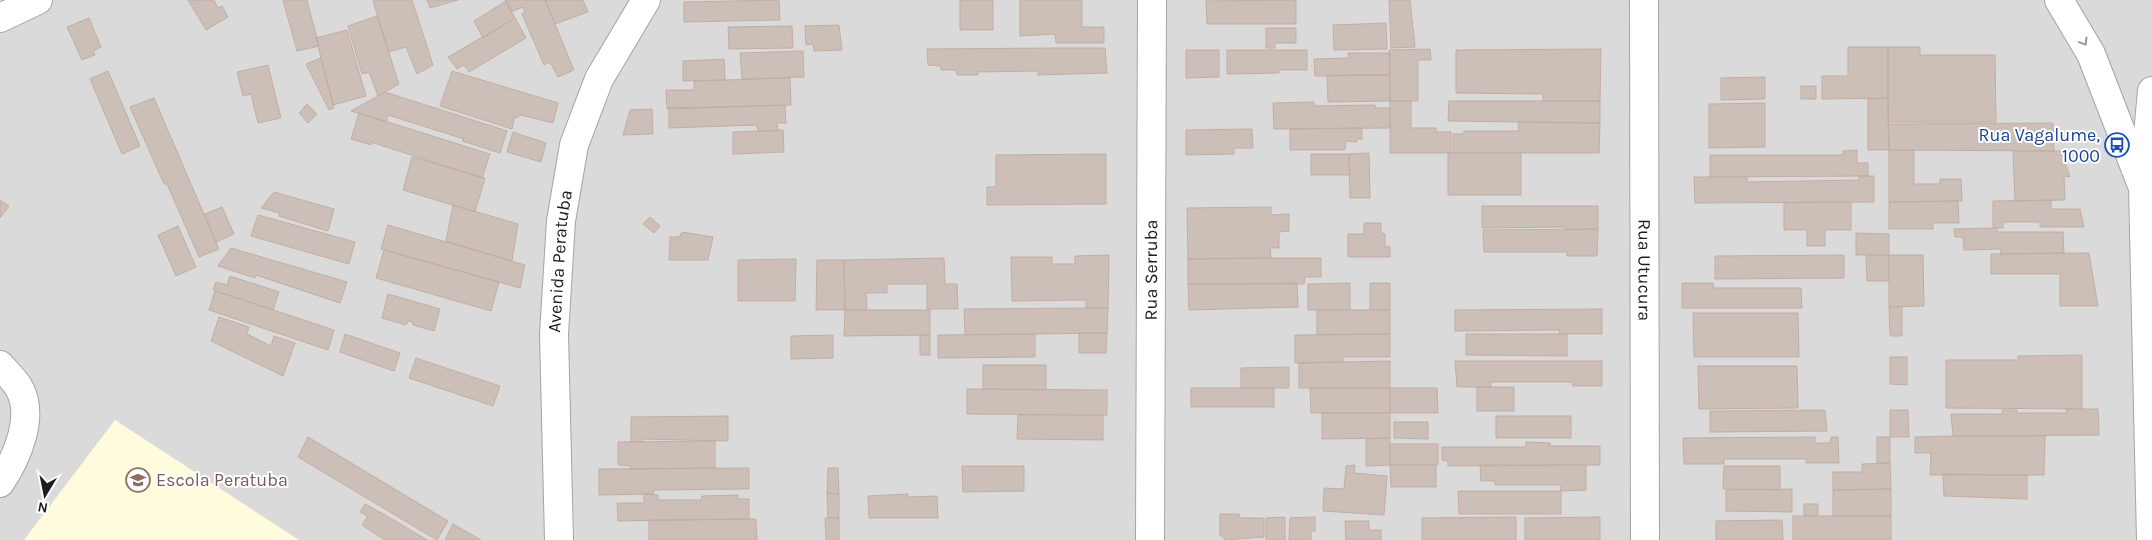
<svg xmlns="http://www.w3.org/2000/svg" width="2152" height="540" viewBox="0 0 2152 540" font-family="Karla,sans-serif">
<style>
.residential{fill:#dbdada}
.education{fill:#fffbdc}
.building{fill:#ccbfb8;stroke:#c3ada3}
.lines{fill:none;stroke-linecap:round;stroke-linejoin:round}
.street-casing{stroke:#a4a4a4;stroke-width:30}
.street{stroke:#fff;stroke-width:28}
.oneway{stroke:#999}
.labels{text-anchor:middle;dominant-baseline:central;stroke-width:4;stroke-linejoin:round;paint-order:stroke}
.transit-label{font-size:18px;fill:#164399;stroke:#fff;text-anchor:end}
.street-label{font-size:18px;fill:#1d1d1d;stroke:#fff}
.education-label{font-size:18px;fill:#785e54;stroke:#fff;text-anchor:start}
</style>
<rect width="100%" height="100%" fill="#f0e9e2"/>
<path class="residential" d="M0 0H2152V540H0Z"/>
<path class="education" d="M115 420 299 540H24Z"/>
<path class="building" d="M188 0H214L218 8 222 6 228 17 206 30Z
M283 0H307L319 46 297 51Z
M377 0H412L433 65 417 74 406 47 389 52 373 1Z
M427 0H458L430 8Z
M505 0H545L574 70 558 77 550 62 544 65 522 14 525 12 523 7 511 12Z
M545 0H583L588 12 555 24Z
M779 0 780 20 684 22V2Z
M960 0H993V30H960Z
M1020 0H1082V27H1104V43H1056L1055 34 1020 36Z
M1296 0V24H1207L1206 1Z
M1389 0H1410L1415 47 1391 48Z
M506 1 515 18 483 38 474 21Z
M377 16 399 84 378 96 369 72 362 74 348 26Z
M89 18 101 47 93 51 95 55 82 60 67 27Z
M515 18 526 38 469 72 464 65 457 69 448 57Z
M1386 23 1387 49 1334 50 1333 25Z
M839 25 842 50 814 51 813 44 806 45 805 26Z
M792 26 793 48 729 49 728 27Z
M1266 28H1296V43H1275V48H1266Z
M347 30 366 96 333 105 316 38Z
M1848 47H1888V98L1822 99V76H1848Z
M1888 47H1920V55H1995L1996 122H1888Z
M1054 48H1105L1107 73 1038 75V71L978 72V75H957L956 70H941V66L928 65 927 49Z
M1430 49 1431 60H1418V101H1390L1389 50Z
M1601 49 1600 101H1543V94L1456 93V50Z
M1186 50H1219V77L1186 78Z
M1227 50H1307V70H1279V73L1227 74Z
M803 51 804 77 742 79 740 53Z
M1348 53H1390V75L1315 76 1314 59 1349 58Z
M321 58 334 108 329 110 306 64Z
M724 59 725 80 683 81V61Z
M268 65 281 118 258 123 251 94 243 96 237 72Z
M108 71 140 146 122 154 90 79Z
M452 71 558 103 553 123 521 115 514 119 512 129 440 106Z
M1327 75H1390V101L1328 102Z
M1765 77V99L1721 100V78Z
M790 78 791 105 667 109 666 90H694V81Z
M1801 86H1816V99H1801Z
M385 92 507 131 500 153 462 141 464 139 388 115 386 122 351 111Z
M154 98 219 249 199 257 167 184H164L130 107Z
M1888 98 1889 150H1868V99Z
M1390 101H1411V128H1436V132H1451V153H1390Z
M1449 101H1600V123L1448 121Z
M1314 102V106L1375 105V108H1390V128L1274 129 1273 103Z
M1765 103V147L1709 148V104Z
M307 104 317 114 308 123 299 113Z
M785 105 786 123H777L778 131H758L757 125 669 128V108Z
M652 109 653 134 623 135 630 110Z
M359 113 490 154 482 178 371 142V145L351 139Z
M1518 122 1600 123 1599 153H1453V134H1464V131H1519Z
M2053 123 2054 151 1889 150 1888 124Z
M1362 128V139H1357V142L1346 141 1345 150H1290V129Z
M1252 129 1253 148H1234V154L1186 155V130Z
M783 130 784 152 733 154V132Z
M513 132 546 143 541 162 507 152Z
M1857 150V163H1868V176L1710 177V155H1843V151Z
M1889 150H1914V184H1940V179H1961L1962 201 1889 202Z
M2013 151H2061L2070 177 2064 176 2065 200 2015 201Z
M1369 153 1370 198H1350L1349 154Z
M1448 153H1521V195H1448Z
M1106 154V204L987 205V187H996V155Z
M1311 154H1349L1350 175H1311Z
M412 157 485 178 475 212 403 190Z
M1859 176H1874V202L1695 203 1694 177H1747V182L1859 180Z
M274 192 334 209 328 231 279 216 280 213 261 208Z
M0 200 9 206 0 218Z
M2051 200V209H2080L2084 227H2040V222H2003V228H1993V201Z
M1958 201 1959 223H1933V229H1889V202Z
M1811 202H1851V230H1825V246H1807V230H1784V203Z
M453 205 518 224 512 261 446 241Z
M1482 206H1598V229L1566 230V227L1482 228Z
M222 207 234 234 216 242 205 214Z
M1271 207V215L1289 214V231L1279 232V248H1270L1271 258 1188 259 1187 208Z
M258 215 355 242 349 264 251 236Z
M650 217 660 226 654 233 643 224Z
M1364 223H1381V233L1385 234V246L1390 247V257H1348V234H1364Z
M388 225 525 265 520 288 381 249Z
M178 226 196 267 176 276 158 235Z
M1993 228H1997V232H2063L2064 253 2001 254 2000 249 1964 250 1963 237H1955L1954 229Z
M1598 229 1597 256H1567V252H1484L1483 230Z
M682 232 713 237 708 260H669L670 237H679Z
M1856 233 1889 234V255H1856Z
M231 248 347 282 340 303 256 275 255 278 218 266Z
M384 250 499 282 491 311 376 278Z
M2089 253 2098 306H2060V274H1991V254Z
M1109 255 1108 308H1086V300L1012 301 1011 257H1052V264H1075V256Z
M1844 255V278L1715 279V256Z
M1866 255H1889V281H1867Z
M1889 255H1923L1924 306 1889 307Z
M944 258 945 284H957L958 309H927V284H887V293H866L867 310H845L844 260Z
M1271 258H1321V277H1305L1304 284H1188V259Z
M796 259 795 301H738V260Z
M817 260H844L845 310H816Z
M230 276 279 292 273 310 213 290 216 282 227 285Z
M1297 283 1298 307 1189 310 1188 284Z
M1350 283V310H1308V284Z
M1370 283H1390V310H1370Z
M1682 283H1713L1714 288H1801L1802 308H1682Z
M215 291 334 330 328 350 209 310Z
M388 294 440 309 434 331 413 325V322L408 321 406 325 382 318Z
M1889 307H1902V336H1890Z
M1086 308H1108L1107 333 965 335 964 309Z
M1602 309V334H1559L1560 330 1455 331V310Z
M845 310H930V335L844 336Z
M1317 310H1390V334L1317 335Z
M1693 313H1798L1799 357H1694Z
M219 317 249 327 247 334 271 346 274 336 295 343 283 376 211 341Z
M1079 333H1107L1106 353H1079Z
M345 334 400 353 394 371 340 352Z
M1035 334V357L938 358V335Z
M1390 334V357H1343V362L1295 363V335Z
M1466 334H1567V356L1466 355Z
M833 335V358L791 359V336Z
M920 335H930V355H920Z
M2082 355V409L1946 408V360H2018V356Z
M1890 357H1907V385L1890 384Z
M416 358 500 386 493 406 409 378Z
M1390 361V388H1299V363Z
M1455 361H1602V386H1573L1572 382H1490L1491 387H1457Z
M983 365H1046V390L983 389Z
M1698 366H1797L1798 408 1699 409Z
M1289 367V388H1241V368Z
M1477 387H1514V411H1477Z
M1191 388H1274V407H1191Z
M1310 388H1390V413H1311Z
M1390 388H1437L1438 413H1390Z
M967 389 1107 390V415L967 414Z
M2066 409H2098L2099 435 1953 436 1951 414H2003L2002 410H2017V413H2067Z
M1825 410 1827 431 1710 432V411Z
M1890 410H1908L1909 437H1890Z
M1322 413H1390V438L1322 439Z
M1018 415H1103V440L1017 439Z
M728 416V441L643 439V442H631V417Z
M1496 416H1571V438H1496Z
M1394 422H1428V439L1394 438Z
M1953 436H2045L2044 475H1930L1931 453H1915V437Z
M308 437 448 521 437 540 298 457Z
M1815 437V443H1830L1831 437H1838L1839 463H1806L1807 459H1724V464H1684L1683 438Z
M1877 437H1890V463H1877Z
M1390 438V465L1366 466V439Z
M715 441V468L630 469 631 466 618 465V442Z
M1526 442 1550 443V446H1600V465L1448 466V461L1442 460V447H1526Z
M1390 444H1438V465H1390Z
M1890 463 1891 489 1833 490V472H1862V464Z
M1355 465 1354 473 1387 476 1384 515 1323 511 1324 488 1344 489 1346 466Z
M1390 465H1436V487H1391Z
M1480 465H1586V490L1561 491 1560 485H1495V481H1481Z
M962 466H1024V491L963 492Z
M1724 466H1780V490L1723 489Z
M749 468V489L654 490 653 494 599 495V469Z
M828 468H838L839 494 827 493Z
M1943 474 2027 475V499L1944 496Z
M1792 489V512L1726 511V490Z
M1891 489V516H1833V490Z
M1458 491H1561V514H1459Z
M827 493 839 494V518H828Z
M644 494 658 495V500H701L702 496 738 495V499H749V519L618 521 617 503H644Z
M908 494V497L937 496 938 518H869L868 496Z
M365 504 385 515 427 540H385L362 525 368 516 360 512Z
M1804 504H1818V515L1804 516Z
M1220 514H1239L1240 518H1264V537L1224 540V536H1220Z
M1793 516H1891V540H1793Z
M1285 517V540H1266V518Z
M1315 517V531H1311V540H1289L1290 518Z
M1516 517V540H1422V518Z
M1600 517V540H1525V518Z
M825 518H839V540H826Z
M756 519 757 540H649V520Z
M1782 520 1783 540H1716V521Z
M1345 521H1369V530H1381V540H1346Z
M453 524 481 540H445Z"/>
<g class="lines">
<g class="street-casing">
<g id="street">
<path id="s1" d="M1644 0 1645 540"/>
<path d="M2059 0 2091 54 2141 183"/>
<path d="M0 18 38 0"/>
<path d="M0 365C6 372 13 379 18 386 36 415 17 458 0 483"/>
<path id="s2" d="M559 540 554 334 561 221 574 145 599 79 646 0"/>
<path id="s3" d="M1150 540 1152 0"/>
<path d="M2151 540 2143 188 2152 91"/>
</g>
</g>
<use href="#street" class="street"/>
</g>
<defs><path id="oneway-chevron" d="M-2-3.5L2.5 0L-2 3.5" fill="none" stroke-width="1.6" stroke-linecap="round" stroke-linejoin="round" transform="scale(1.25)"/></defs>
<use class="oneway" href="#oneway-chevron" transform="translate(2084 42) rotate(59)"/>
<defs>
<g id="bus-ring" transform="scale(1.25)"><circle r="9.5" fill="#fff" stroke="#1a4fb4" stroke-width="1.5"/><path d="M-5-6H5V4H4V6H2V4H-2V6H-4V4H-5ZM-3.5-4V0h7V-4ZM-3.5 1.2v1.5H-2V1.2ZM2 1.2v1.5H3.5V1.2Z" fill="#1a4fb4"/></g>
<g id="school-ring" transform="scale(1.25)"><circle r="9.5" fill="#fff" stroke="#8d6e63" stroke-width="1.5"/><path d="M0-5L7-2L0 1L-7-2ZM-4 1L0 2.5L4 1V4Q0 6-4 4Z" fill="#8d6e63"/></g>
</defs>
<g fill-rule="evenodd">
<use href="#bus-ring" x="2117" y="145"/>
<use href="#school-ring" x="138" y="480"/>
</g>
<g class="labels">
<g class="transit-label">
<text x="2100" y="135">Rua Vagalume,<tspan x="2100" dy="21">1000</tspan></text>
</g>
<g class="street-label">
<text stroke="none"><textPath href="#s2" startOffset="279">Avenida Peratuba</textPath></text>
<text stroke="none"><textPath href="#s3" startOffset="270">Rua Serruba</textPath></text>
<text stroke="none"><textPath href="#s1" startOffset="270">Rua Utucura</textPath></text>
</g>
<g class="education-label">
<text x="156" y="480">Escola Peratuba</text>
</g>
</g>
<g transform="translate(45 495) rotate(190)" stroke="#ffffff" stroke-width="4" paint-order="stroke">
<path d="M0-4L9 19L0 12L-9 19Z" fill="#1d1d1d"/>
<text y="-8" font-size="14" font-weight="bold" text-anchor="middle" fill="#1d1d1d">N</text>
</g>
</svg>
